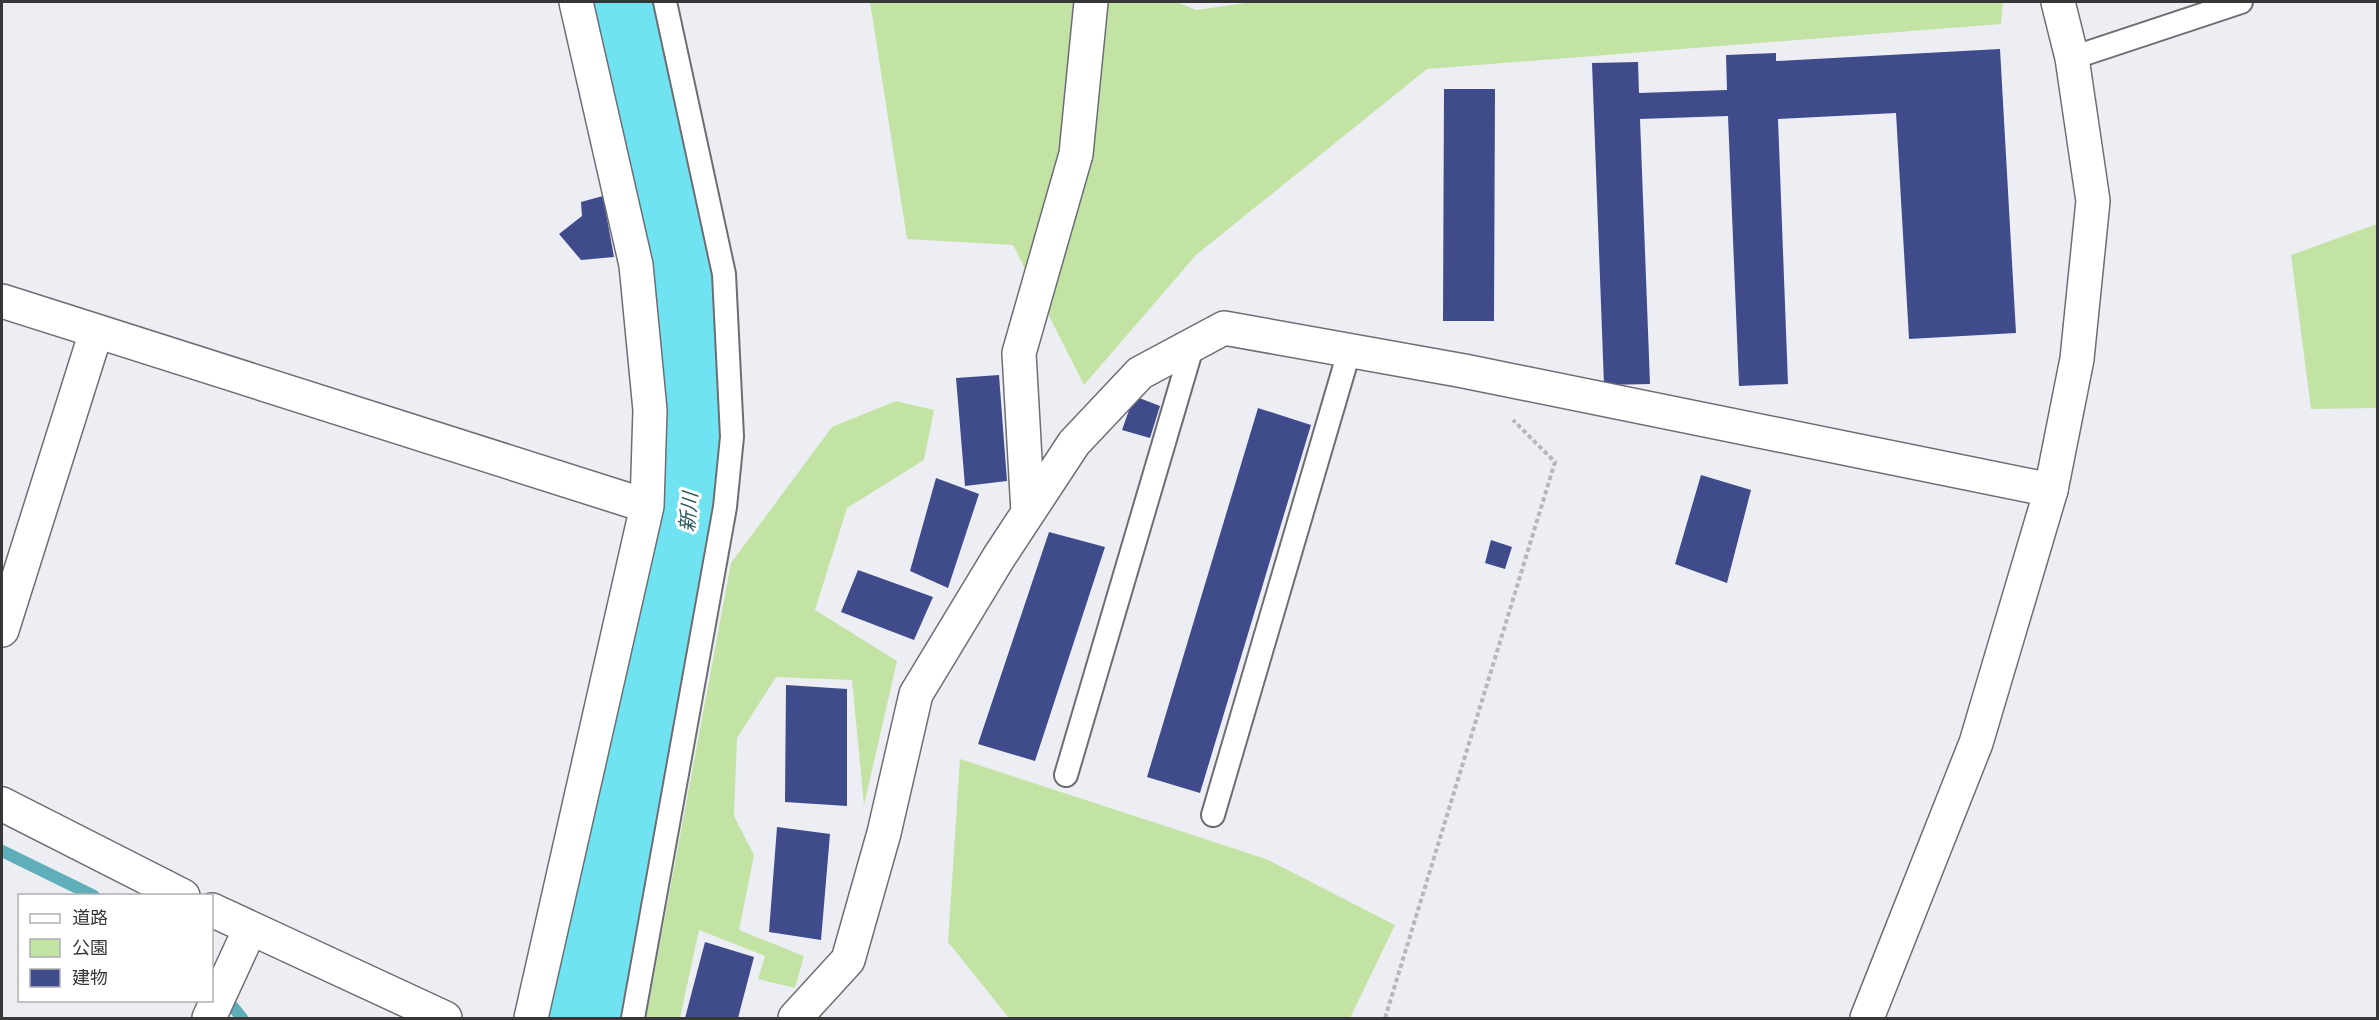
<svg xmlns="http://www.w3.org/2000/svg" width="2379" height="1020" viewBox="0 0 2379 1020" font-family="'Noto Serif','Noto Sans JP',serif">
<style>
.green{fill:#c3e3a5}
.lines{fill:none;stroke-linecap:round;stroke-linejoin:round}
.stream{stroke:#5fafbb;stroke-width:12}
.river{stroke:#70e3f3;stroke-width:70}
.building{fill:#404b8c}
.lane-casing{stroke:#6d6e73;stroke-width:26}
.street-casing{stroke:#6d6e73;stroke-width:36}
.secondary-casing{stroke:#6d6e73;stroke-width:36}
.path{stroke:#b5b7bb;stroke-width:4;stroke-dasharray:4.5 3;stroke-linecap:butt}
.lane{stroke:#fff;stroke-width:22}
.street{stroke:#fff;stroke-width:33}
.secondary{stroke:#fff;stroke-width:33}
.labels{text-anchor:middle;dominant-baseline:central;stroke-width:6;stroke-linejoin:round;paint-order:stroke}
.water-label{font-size:20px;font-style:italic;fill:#25575e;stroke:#fff}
</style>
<rect width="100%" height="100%" fill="#eceef3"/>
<path class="green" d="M870 2H1177L1196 10 1252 2H2003L2001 24 1427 69 1196 255 1084 385 1013 245 907 239Z
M2377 224V408L2311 409 2291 255Z
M896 401 934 410 924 460 847 508 815 610 897 661 864 805 852 680 776 677 737 738 734 816 754 855 739 930 804 956 795 988 758 979 765 956 699 930 680 1018H646L731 563 832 427Z
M960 759 1266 859 1395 925 1350 1018H1009L948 942Z"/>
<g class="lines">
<path class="stream" d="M2 851 94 896
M233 1007 242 1018"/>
<path class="river" d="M584 1018 691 516V320L674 214 627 2"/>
</g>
<path class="building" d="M2000 49 2016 333 1909 339 1896 113 1778 119 1788 384 1739 386 1728 116 1640 119 1650 384 1604 385 1592 63 1638 62 1639 93 1727 90 1726 55 1776 53V61Z
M1444 89H1495L1494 321H1443Z
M603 196 614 257 581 260 559 234 582 216 581 202Z
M999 375 1007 481 965 486 956 378Z
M1134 396 1160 406 1150 438 1122 430Z
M1258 408 1311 425 1200 793 1147 777Z
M1701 475 1751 490 1727 583 1675 564Z
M936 478 979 494 948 588 910 571Z
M1049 532 1105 547 1035 761 978 744Z
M1491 540 1512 547 1505 569 1485 563Z
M858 570 933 597 914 640 841 612Z
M786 685 847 689V806L785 802Z
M777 827 830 834 821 940 769 932Z
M705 942 754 957 738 1018H685Z"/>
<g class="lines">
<g class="lane-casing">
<path id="lane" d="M2072 58 2241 2
M1066 775 1193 344
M1213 815 1349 352
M633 1018 725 507 732 437 724 274 665 2"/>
</g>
<g class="street-casing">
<path id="street" d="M2 301 647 506
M1028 513 1019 353 1076 154 1091 2
M2 630 96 332
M2 804 183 896
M212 910 445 1018
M209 1018 250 929
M531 1018 647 506 650 410 636 265 576 2
M795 1018 848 960 884 833 916 694 999 557 1074 443 1140 373 1224 328 1464 371 2051 490"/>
</g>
<g class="secondary-casing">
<path id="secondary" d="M1867 1018 1976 743 2051 490 2077 359 2093 201 2072 58 2058 2"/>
</g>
<path class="path" d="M1385 1018 1555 462 1513 420"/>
<use href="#lane" class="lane"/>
<use href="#street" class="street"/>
<use href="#secondary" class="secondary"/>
</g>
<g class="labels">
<g class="water-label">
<text transform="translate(688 512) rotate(-85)">新川</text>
</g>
</g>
<rect width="2379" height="1020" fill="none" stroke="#363739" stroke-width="6"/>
<rect x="18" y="894" width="195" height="108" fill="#ffffff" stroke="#afafb0" stroke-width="1.5"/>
<rect x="30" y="914" width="30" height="9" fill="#ffffff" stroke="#afafb0" stroke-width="1.5"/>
<text x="72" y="924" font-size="18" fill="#363739">道路</text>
<rect x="30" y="939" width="30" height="18" fill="#c3e3a5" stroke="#afafb0" stroke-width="1.5"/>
<text x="72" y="954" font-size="18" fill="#363739">公園</text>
<rect x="30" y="969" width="30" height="18" fill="#404b8c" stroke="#afafb0" stroke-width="1.5"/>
<text x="72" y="984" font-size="18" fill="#363739">建物</text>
</svg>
